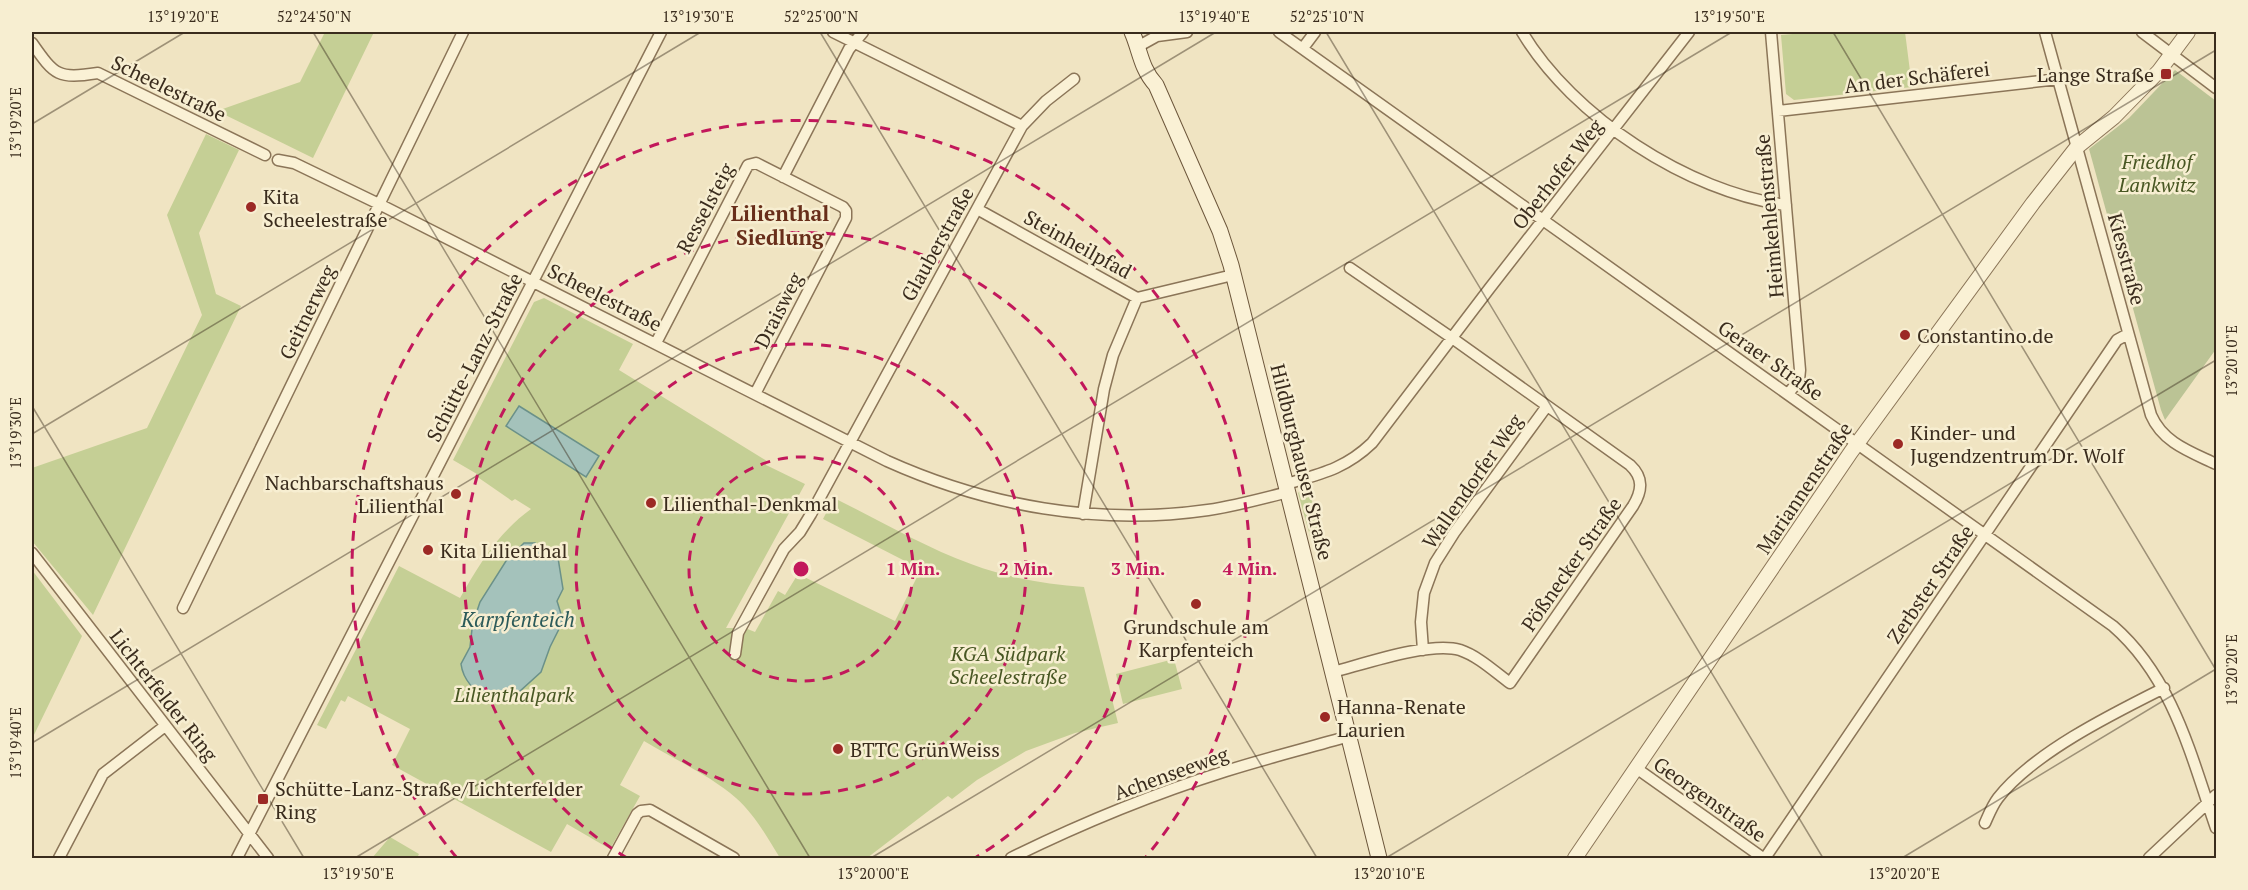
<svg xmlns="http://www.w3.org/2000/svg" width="2248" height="890" viewBox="0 0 2248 890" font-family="'PT Serif',serif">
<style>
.green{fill:#c5cf95}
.cemetery{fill:#bbc395}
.water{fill:#a4c2bb;stroke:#6b9189;stroke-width:1.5}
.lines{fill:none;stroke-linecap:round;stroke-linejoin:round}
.minor-casing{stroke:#8b7558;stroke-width:13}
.tertiary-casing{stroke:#8b7558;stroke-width:16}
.secondary-casing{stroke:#6c563b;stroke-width:17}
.minor{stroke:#faf1d5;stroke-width:10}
.tertiary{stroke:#faf1d5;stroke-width:14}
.secondary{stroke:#faf1d5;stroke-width:15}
.ticks{fill:none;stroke:#3a2c1d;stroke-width:1.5;stroke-opacity:0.45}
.ring{fill:none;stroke:#c2185b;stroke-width:3;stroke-dasharray:10 8}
.poi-dot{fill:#9c2925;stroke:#f7eed1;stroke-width:2}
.labels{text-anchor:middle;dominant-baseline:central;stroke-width:5;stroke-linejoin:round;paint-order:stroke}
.poi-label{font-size:20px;fill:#3a2c1d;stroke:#f7eed1;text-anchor:start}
.street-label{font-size:20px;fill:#3a2c1d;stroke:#f7eed1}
.park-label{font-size:20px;font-style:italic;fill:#485723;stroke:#f7eed1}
.neighbourhood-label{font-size:21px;font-weight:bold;fill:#682e1a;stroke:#f7eed1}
.water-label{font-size:21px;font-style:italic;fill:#2b5a59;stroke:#f7eed1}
.centre{fill:#c2185b;stroke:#f7eed1;stroke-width:3}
.ring-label{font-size:18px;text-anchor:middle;font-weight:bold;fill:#c2185b;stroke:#f7eed1;stroke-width:5;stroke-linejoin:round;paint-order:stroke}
.neatline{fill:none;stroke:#3a2c1d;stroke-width:2}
.ticks-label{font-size:15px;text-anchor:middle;fill:#3a2c1d}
</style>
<rect width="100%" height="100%" fill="#f0e4c2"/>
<path class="green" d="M325 32H374L313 158 217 111 300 82Z
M1816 32H1905L1912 87 1794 100 1786 94 1781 35Z
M206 134 239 150 199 233 216 294 241 306 93 615 32 541V468L147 428 202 315 167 215Z
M544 298 633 344 619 370 767 461 766 465 805 484 726 628H745L755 632 778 591 785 595 798 574 895 621 920 571 903 560 823 519 834 498C879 520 924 547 971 564 1008 578 1045 584 1084 587L1118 723 1075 733 1026 751 977 780 952 799 948 796 867 858H780C767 837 755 815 736 798 711 776 674 759 644 741L620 785 640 796 610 849 567 824 551 852 392 765 410 729 348 696 345 702 341 700 326 729 317 725 399 566 460 598C479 564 499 532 531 509L515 499 512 501 476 476 477 474 453 460 534 302Z
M1309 488 1320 534 1310 536 1298 493 1301 490Z
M32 570 82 636 32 739Z
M1174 659 1182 689 1123 704 1116 674Z
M390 837 419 854 417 858H372Z"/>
<path class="cemetery" d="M2175 70 2216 101V349L2165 420 2161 410 2089 149 2129 118Z"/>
<path class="water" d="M519 406 599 456 586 477 506 426Z
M524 543H535L537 549 552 558H558L563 589 557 601 562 617V623L550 647 541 672 520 691 488 699C475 692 463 680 461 664L470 647 472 629 477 623 476 614 480 602 506 561Z"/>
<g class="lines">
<g class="minor-casing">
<path id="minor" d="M833 32 1022 126
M1279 32 2113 626C2173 678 2191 756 2216 828
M1522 32C1573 117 1688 192 1786 205
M1771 32 1800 370 1799 380 1788 394
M2045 32 2151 415C2163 443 2191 452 2216 464
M2142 32 2216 88
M32 43C55 76 58 79 98 73L265 155
M1139 46 1157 36 1187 32
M1303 48 1315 32
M1778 111 2059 79
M278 160 294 163 379 204 887 461C987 506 1098 526 1208 510 1235 506 1261 499 1288 492
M783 177 849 49 863 32
M977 209 1137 298 1233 275
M656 343 748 165 756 163 843 207 846 211V218L755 394
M1286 484C1320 474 1345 469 1372 443L1489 289 1689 32
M1083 514 1104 389 1113 355 1137 298
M32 553 268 858
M183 608 463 32
M1423 650 1421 622 1424 593 1435 563 1454 533 1547 406
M735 654 738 633 756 600 784 549 800 532 811 514 1022 126 1046 101 1074 79
M1333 672C1364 664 1430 641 1460 650 1478 656 1495 672 1510 683L1633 506C1642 491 1644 478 1630 465L1452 338 1350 268
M1636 768 1763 858
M1985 823C1989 814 1992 806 1998 798 2033 753 2112 714 2164 688
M59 858 103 774 165 726
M237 858 661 32
M613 858 637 814 641 811 650 810 734 858
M1011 858C1080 824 1153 794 1226 771 1267 758 1308 748 1349 736
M1765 858 2117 340 2128 334
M2149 858 2216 795"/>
</g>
<g class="tertiary-casing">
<path id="tertiary" d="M1575 858 1851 452 2033 203 2077 147 2114 117 2159 71 2188 32"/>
</g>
<g class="secondary-casing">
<path id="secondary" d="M1132 32C1140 50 1141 69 1156 85L1220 231 1231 265 1379 858"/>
</g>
<use href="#minor" class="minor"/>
<use href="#tertiary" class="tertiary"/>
<use href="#secondary" class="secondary"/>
</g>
<path class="ticks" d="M313 32 810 858M820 32 1317 858M1326 32 1823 858M1833 32 2216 670M32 124 185 32M32 406 304 858M32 434 701 32M32 743 1216 32M355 858 1732 32M871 858 2216 50M1386 858 2216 360M1902 858 2216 669"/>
<g class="ring">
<circle cx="801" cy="569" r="112"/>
<circle cx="801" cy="569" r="225"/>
<path d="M627 858A337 337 0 1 1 975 858"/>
<path d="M457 858A449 449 0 1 1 1145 858"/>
</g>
<g class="poi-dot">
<rect x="2160" y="68" width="12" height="12" rx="3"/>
<circle cx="251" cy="207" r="6"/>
<circle cx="1905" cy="335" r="6"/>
<circle cx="1898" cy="444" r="6"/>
<circle cx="456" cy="494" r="6"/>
<circle cx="651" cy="503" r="6"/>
<circle cx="428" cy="550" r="6"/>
<circle cx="1196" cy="604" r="6"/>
<circle cx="1325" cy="717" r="6"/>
<circle cx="838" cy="749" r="6"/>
<rect x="257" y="793" width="12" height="12" rx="3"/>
</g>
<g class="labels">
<g class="poi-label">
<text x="2154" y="74" text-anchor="end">Lange Straße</text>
<text x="263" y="196">Kita<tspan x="263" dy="23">Scheelestraße</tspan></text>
<text x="1917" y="335">Constantino.de</text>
<text x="1910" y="432">Kinder- und<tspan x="1910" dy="23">Jugendzentrum Dr. Wolf</tspan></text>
<text x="444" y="482" text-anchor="end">Nachbarschaftshaus<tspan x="444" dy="23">Lilienthal</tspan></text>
<text x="663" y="503">Lilienthal-Denkmal</text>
<text x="440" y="550">Kita Lilienthal</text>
<text x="1196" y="626" text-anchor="middle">Grundschule am<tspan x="1196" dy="23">Karpfenteich</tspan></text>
<text x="1337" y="706">Hanna-Renate<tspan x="1337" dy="23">Laurien</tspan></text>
<text x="850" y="749">BTTC GrünWeiss</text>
<text x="275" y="788">Schütte-Lanz-Straße/Lichterfelder<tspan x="275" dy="23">Ring</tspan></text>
</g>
<g class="street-label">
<text transform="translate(1917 77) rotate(-7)">An der Schäferei</text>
<text transform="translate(169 88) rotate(26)">Scheelestraße</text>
<text transform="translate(1557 174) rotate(-52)">Oberhofer Weg</text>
<text transform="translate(705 208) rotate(-62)">Resselsteig</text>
<text transform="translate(1769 216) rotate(-95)">Heimkehlenstraße</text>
<text transform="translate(937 244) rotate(-61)">Glauberstraße</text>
<text transform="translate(1078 244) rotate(29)">Steinheilpfad</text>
<text transform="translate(2127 259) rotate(75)">Kiesstraße</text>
<text transform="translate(605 297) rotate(27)">Scheelestraße</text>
<text transform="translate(778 310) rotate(-63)">Draisweg</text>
<text transform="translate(307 312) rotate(-64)">Geitnerweg</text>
<text transform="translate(474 357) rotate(-63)">Schütte-Lanz-Straße</text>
<text transform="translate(1771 360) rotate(35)">Geraer Straße</text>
<text transform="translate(1302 462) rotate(76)">Hildburghauser Straße</text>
<text transform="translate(1472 481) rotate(-55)">Wallendorfer Weg</text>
<text transform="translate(1804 488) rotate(-56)">Mariannenstraße</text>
<text transform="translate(1571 564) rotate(-55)">Pößnecker Straße</text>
<text transform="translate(1930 584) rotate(-56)">Zerbster Straße</text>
<text transform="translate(164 695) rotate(52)">Lichterfelder Ring</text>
<text transform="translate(1171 773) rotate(-20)">Achenseeweg</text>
<text transform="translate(1710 799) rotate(35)">Georgenstraße</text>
</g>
<g class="park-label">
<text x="2157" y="161">Friedhof<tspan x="2157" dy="23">Lankwitz</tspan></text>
<text x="1008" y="653">KGA Südpark<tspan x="1008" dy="23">Scheelestraße</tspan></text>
<text x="514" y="694">Lilienthalpark</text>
</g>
<g class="neighbourhood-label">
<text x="780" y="213">Lilienthal<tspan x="780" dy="24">Siedlung</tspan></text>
</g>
<g class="water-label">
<text x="518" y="619">Karpfenteich</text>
</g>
</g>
<circle cx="801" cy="569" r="9" class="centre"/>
<g class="ring-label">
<text x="913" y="575">1 Min.</text>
<text x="1026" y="575">2 Min.</text>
<text x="1138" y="575">3 Min.</text>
<text x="1250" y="575">4 Min.</text>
</g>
<rect width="2248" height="890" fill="none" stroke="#f7eed1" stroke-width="66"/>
<rect x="33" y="33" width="2182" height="824" class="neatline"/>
<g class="ticks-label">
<text x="183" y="22">13°19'20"E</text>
<text x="314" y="22">52°24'50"N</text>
<text x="698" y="22">13°19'30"E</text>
<text x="821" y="22">52°25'00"N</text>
<text x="1214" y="22">13°19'40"E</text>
<text x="1327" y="22">52°25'10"N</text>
<text x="1729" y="22">13°19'50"E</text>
<text transform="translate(16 123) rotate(-90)" y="5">13°19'20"E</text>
<text transform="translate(2232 361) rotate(-90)" y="5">13°20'10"E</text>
<text transform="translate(16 433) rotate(-90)" y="5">13°19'30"E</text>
<text transform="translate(2232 670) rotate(-90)" y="5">13°20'20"E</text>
<text transform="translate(16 743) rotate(-90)" y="5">13°19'40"E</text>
<text x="358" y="879">13°19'50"E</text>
<text x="873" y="879">13°20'00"E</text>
<text x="1389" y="879">13°20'10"E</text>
<text x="1904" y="879">13°20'20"E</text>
</g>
</svg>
